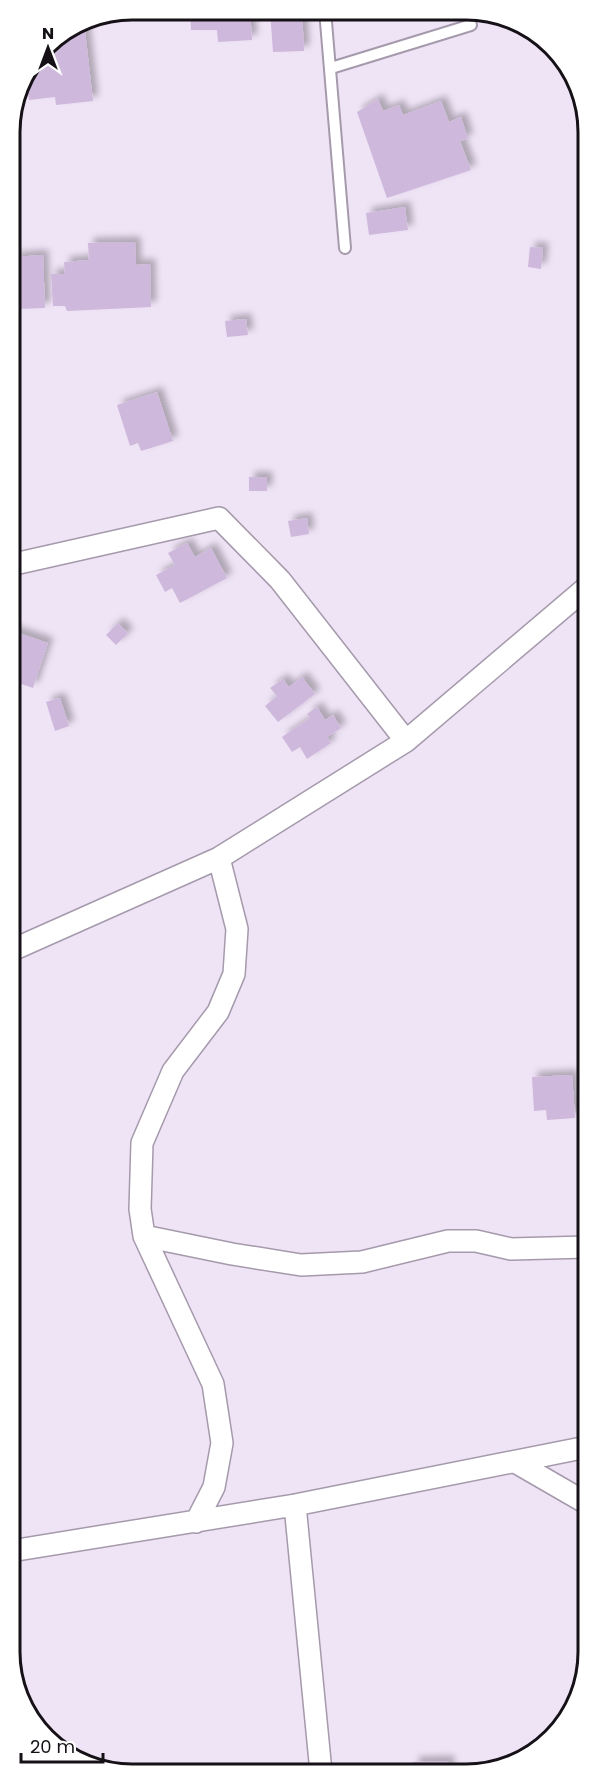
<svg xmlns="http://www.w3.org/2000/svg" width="597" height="1783" viewBox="0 0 597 1783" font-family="Poppins,sans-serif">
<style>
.building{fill:#ceb8db;filter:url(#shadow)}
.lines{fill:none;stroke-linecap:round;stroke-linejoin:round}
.service-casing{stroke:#a59aac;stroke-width:14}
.minor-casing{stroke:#a59aac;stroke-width:24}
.service{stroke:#fff;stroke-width:10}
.minor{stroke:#fff;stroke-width:21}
.rim{fill:none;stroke:#151117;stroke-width:3}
</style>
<defs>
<filter id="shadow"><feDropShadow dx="5.5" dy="-5.5" stdDeviation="3" flood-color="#0004"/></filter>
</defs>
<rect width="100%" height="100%" fill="#efe3f6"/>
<path class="building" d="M190 9 250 10 252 40 218 42 217 30H191Z
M270 10H302L304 51 273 52Z
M382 11H417V12L385 21Z
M84 22 93 101 56 105 55 97 29 100 25 72 29 67 52 64 50 40 77 23Z
M378 99 383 111 399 105 403 115 441 101 449 122 461 117 468 139 460 141 471 170 387 198 357 112Z
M405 207 408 230 369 235 366 213Z
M135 242 136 265 150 264 151 307 67 311 65 306H53L51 274H65L64 262 89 260 88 243Z
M530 247 543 248 541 269 528 267Z
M43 255 45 308 17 309 14 257Z
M246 319 248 335 227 337 225 321Z
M157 392 173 441 141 451 138 443 130 446 117 405Z
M249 477H267V491H249Z
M307 518 309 534 291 537 288 521Z
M187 543 195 557 211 548 227 578 180 603 172 588 165 592 156 575 175 565 168 553Z
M118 623 128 633 116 645 106 635Z
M10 630 48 643 33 688 10 680Z
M302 677 315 694 278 722 265 706 277 696 270 688 283 679 289 687Z
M60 698 69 726 55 731 46 702Z
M317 707 325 720 333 715 341 728 327 737 331 743 307 759 300 747 292 752 282 737 310 718 307 714Z
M572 1075 575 1118 547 1120 546 1110 534 1111 532 1077Z
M449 1761V1772H414L413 1762Z"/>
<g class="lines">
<g class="service-casing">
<path id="service" d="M325 10 345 248
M331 68 471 25"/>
</g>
<g class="minor-casing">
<path id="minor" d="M10 565 219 518 280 580 406 741
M10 951 219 858 406 741 586 588
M144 1236 232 1254 301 1265 362 1262 448 1241H476L511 1249 587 1247
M517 1463 588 1504
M295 1505 321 1772
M196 1522 214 1487 222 1443 213 1384 144 1236 140 1209 142 1143 173 1071 218 1012 234 974 237 929 219 858
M11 1551 295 1505 587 1447"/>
</g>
<use href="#service" class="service"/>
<use href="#minor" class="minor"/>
</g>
<path d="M0 0H597V1783H0ZM132 20H466A112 112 0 0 1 578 132V1652A112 112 0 0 1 466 1764H132A112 112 0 0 1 20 1652V132A112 112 0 0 1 132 20Z" fill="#fff" fill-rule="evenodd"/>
<path class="rim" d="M132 20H466A112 112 0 0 1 578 132V1652A112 112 0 0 1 466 1764H132A112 112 0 0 1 20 1652V132A112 112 0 0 1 132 20Z"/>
<g transform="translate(48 48)" stroke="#ffffff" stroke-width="4.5" paint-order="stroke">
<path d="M0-4.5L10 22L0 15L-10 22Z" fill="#151117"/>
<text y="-9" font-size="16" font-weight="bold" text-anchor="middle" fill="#151117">N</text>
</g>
<path d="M21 1753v9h82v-9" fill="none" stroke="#151117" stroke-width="3"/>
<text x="30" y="1753" font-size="18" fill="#151117" stroke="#ffffff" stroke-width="4.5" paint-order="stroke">20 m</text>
</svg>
